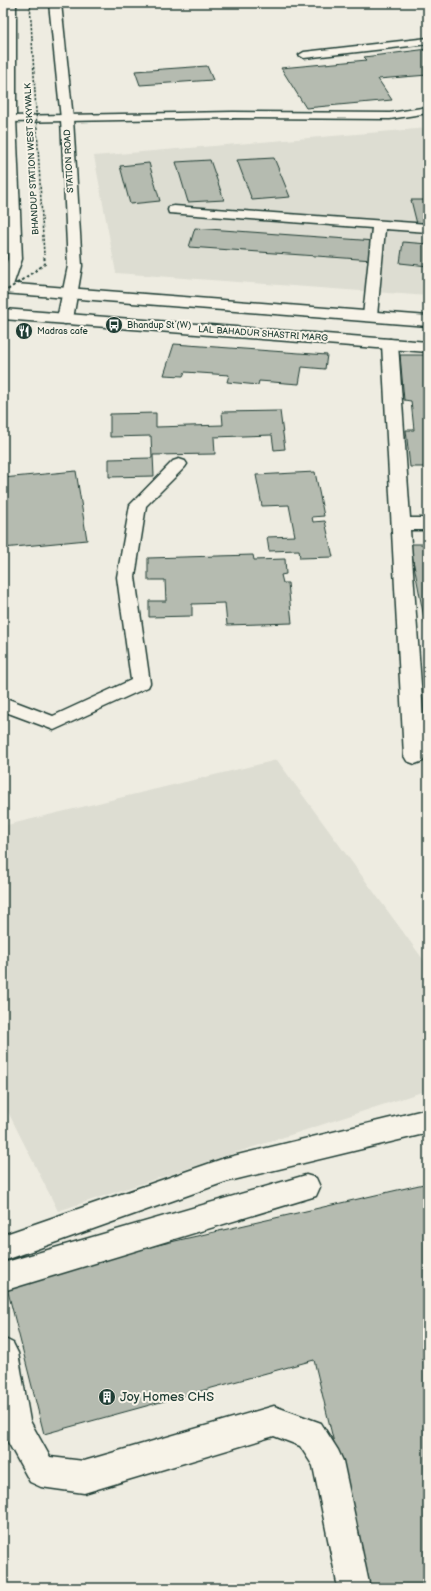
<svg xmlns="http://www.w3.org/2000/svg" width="431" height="1591" viewBox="0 0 431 1591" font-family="'Balsamiq Sans',sans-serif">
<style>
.built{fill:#ddddd2}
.building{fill:#b5bbb0;stroke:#1f3d34}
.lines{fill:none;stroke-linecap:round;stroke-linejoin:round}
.service-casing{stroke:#1f3d34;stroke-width:3}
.minor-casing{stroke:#1f3d34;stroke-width:3}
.tertiary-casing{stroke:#1f3d34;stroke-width:3}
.primary-casing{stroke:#1f3d34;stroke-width:3}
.service{fill:#f7f3e8;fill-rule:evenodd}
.minor{fill:#f7f3e8;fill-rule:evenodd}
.tertiary{fill:#f7f3e8;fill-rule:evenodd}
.primary{fill:#f7f3e8;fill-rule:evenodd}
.path-bridge-far1{stroke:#1f3d34;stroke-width:1.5;stroke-dasharray:2.5 1.5;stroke-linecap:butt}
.path-bridge{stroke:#1f3d34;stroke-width:2;stroke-dasharray:3 2.5;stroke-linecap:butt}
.labels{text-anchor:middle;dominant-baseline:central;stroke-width:4;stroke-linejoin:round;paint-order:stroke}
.far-street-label{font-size:9px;fill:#1f3d34;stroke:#f7f3e8}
.far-poi-label{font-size:9px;fill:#1f3d34;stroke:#f7f3e8;text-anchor:start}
.near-poi-label{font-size:13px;fill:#1f3d34;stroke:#f7f3e8;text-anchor:start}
</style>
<rect width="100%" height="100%" fill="#eeece1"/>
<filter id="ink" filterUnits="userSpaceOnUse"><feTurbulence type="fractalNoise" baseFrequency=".025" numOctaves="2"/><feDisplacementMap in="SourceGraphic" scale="8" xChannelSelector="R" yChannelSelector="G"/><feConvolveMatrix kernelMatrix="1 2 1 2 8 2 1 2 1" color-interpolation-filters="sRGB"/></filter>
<g filter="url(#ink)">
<path class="built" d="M428 128V296L116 273 94 156Z
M277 760 428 966V1090L58 1211 3 1102V826Z"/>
<path class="building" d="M428 49V75L378 79 392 100 306 108 281 68 367 60 364 57Z
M207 66 213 80 140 85 135 71Z
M274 158 290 197 252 200 237 160Z
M210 160 224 200 188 202 176 162Z
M149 163 160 201 130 204 120 166Z
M411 200H428V224H417Z
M195 228 375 241 373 260 189 247Z
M403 242 428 244V266L400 263Z
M174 344 327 355 325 369 302 367 299 384 259 381 258 385 227 382 229 375 185 372 183 376 164 375Z
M400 355H428V467H410L406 430H414L411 401 404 400Z
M280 411 285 449 274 450 272 435 214 437 215 454 153 455 154 476 109 477V459L152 458 151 436 110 437V414L156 413V427L223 425 222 412Z
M76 471 87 540 3 548V478Z
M315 472 324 516 312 517 313 522 325 521 333 557 300 558 299 550 269 551 267 537 295 536 289 505 262 506 256 475Z
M410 544H428V639Z
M253 555 254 560 285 559 286 574 281 575 283 583H288L292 623 227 625 225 603 192 604V616L149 617V601H166L165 580H148V558Z
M428 1183V1588H369L314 1360 44 1434 5 1280Z"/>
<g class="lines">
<g class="service-casing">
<path id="service" d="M428 38V44L304 58 299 55 304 52Z
M428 107V113L390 119 233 118 10 122 6 121 4 119 6 117 10 116 233 112 390 113Z
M174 206 428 224V232L385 229 377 316 375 319 370 320 365 319 363 316 372 228 169 213 168 210 169 207Z
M179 459 185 461 187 464 185 467 146 506 135 577 150 683 148 687 54 730 3 711V697L53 716 131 680 117 577 130 505 173 461Z"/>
</g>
<g class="minor-casing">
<path id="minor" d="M390 339 396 341 398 344 410 518H428V530H410L426 756 423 761 415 764 407 761 404 756 382 344 384 341Z
M428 1109V1133L225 1182 3 1261V1235L225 1158Z
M306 1175 316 1178 320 1187 316 1196 3 1291V1263Z
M3 1338 13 1343 18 1353 30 1421 50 1457 84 1461 274 1406 321 1423 338 1450 343 1461 370 1588H338L313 1466 300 1446 274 1436 84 1493 41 1487 30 1482 3 1433Z"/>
</g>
<g class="tertiary-casing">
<path id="tertiary" d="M4 3H16V119L22 259 12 288 9 291 4 293 3 271 8 259 4 119Z
M49 3H61L73 119 82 266 73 319 70 322 65 324 60 322 57 319 68 266 61 119Z"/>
</g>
<g class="primary-casing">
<path id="primary" d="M3 283 428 316V326L3 293Z
M3 309 428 342V352L3 319Z"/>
</g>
<use href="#service" class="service"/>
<use href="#minor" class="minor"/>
<use href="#tertiary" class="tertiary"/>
<use href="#primary" class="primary"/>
<path class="path-bridge-far1" d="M30 3 44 255"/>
<path class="path-bridge" d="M3 293 45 264 44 254"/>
</g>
</g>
<defs>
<g id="bus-disc" transform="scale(0.9)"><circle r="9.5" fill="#1f3d34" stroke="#f7f3e8"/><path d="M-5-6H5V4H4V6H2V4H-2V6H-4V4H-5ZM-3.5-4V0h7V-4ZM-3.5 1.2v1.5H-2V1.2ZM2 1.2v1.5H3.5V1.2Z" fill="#fff"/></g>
<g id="restaurant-disc" transform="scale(0.9)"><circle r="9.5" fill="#1f3d34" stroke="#f7f3e8"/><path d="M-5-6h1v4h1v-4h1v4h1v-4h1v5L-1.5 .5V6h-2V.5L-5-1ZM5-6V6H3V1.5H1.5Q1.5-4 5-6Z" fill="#fff"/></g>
<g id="building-disc" transform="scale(0.9)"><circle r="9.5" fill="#1f3d34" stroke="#f7f3e8"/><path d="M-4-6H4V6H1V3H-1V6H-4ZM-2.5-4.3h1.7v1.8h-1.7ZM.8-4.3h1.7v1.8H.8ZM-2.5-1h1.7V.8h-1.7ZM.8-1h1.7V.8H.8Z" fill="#fff"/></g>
</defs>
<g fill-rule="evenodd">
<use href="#bus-disc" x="114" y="325"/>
<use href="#restaurant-disc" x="24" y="331"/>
<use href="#building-disc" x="107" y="1397"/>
</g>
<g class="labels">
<g class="far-street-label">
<text transform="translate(32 159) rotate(-93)">BHANDUP STATION WEST SKYWALK</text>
<text transform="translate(69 161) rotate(-93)">STATION ROAD</text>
<text transform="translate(263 334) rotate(4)">LAL BAHADUR SHASTRI MARG</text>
</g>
<g class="far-poi-label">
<text x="127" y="325">Bhandup St (W)</text>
<text x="37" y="331">Madras cafe</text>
</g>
<g class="near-poi-label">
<text x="120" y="1397">Joy Homes CHS</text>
</g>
</g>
<rect width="431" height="1591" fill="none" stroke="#f7f3e8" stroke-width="16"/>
<rect x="8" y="8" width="415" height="1575" fill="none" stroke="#1f3d34" stroke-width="1.5" filter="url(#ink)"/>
</svg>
